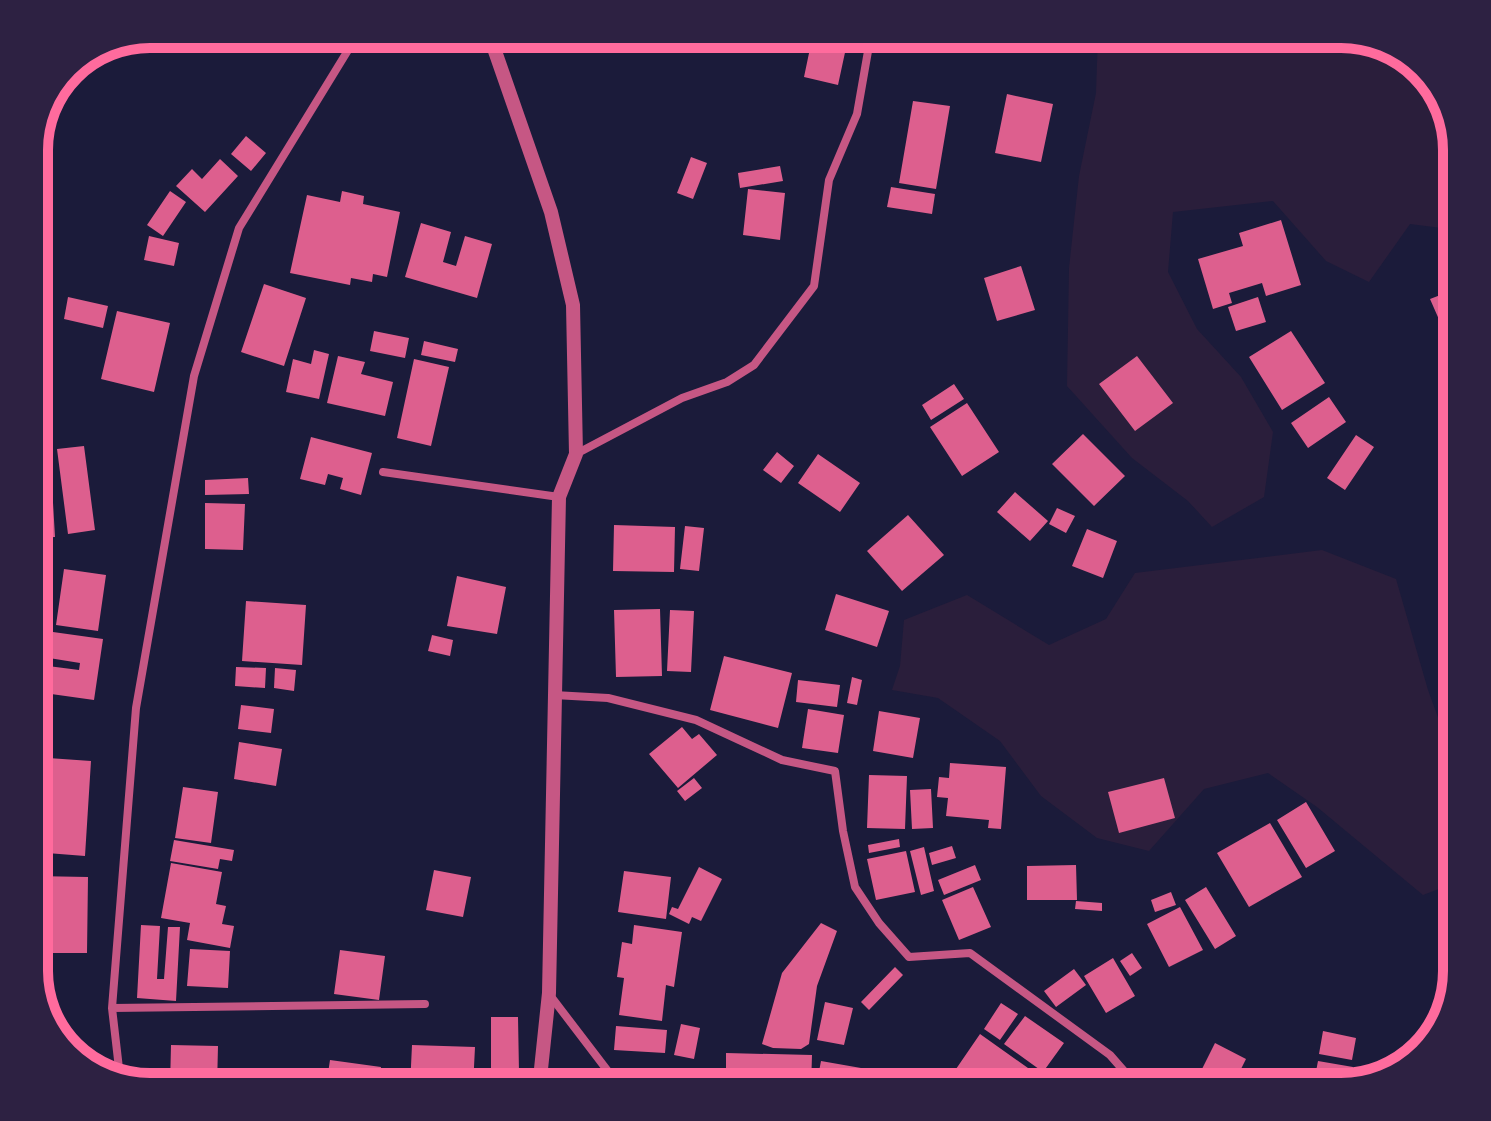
<svg xmlns="http://www.w3.org/2000/svg" width="1491" height="1121" viewBox="0 0 1491 1121" font-family="Overpass,sans-serif">
<style>
.green{fill:#2a1e3b}
.building{fill:#dd5f8e}
.lines{fill:none;stroke-linecap:round;stroke-linejoin:round}
.minor{stroke:#c65784;stroke-width:8}
.tertiary{stroke:#c65784;stroke-width:14}
.rim{fill:none;stroke:#ff6b9d;stroke-width:10}
</style>
<rect width="100%" height="100%" fill="#1b1b3a"/>
<path class="green" d="M1098 34H1341L1412 58 1445 99 1457 150V230L1410 224 1369 282 1326 261 1273 201 1173 212 1168 272 1197 329 1241 377 1273 432 1264 497 1212 527 1188 501 1132 458 1067 386 1069 268 1079 176 1096 93Z
M1322 550 1396 579 1428 690 1455 764 1457 766V882L1423 895 1317 807 1268 773 1204 789 1149 851 1097 838 1041 796 1000 741 938 698 892 690 900 666 904 620 967 595 1049 645 1106 619 1135 573Z"/>
<path class="building" d="M813 34 826 36V34H849L838 85 804 77Z
M1007 94 1053 104 1041 162 995 153Z
M913 101 950 106 936 189 899 183Z
M246 136 266 153 251 171 231 154Z
M691 157 707 163 693 199 677 193Z
M220 159 238 176 205 212 176 186 192 169 202 179Z
M780 166 783 181 740 188 738 173Z
M891 187 935 194 932 214 887 207Z
M748 189 785 193 780 240 743 235Z
M170 191 186 202 163 236 147 225Z
M342 191 364 196 363 204 400 212 387 277 373 274 372 282 351 278 350 285 290 273 307 195 340 202Z
M1281 220 1301 285 1266 296 1262 283 1229 293 1232 303 1213 309 1198 259 1243 246 1239 233Z
M421 223 451 232 443 262 456 266 465 236 492 244 477 298 405 277Z
M149 236 179 243 174 266 144 260Z
M1021 266 1035 310 997 321 984 278Z
M264 284 306 298 284 366 241 352Z
M1456 289 1457 336 1448 340 1430 299Z
M68 297 108 306 103 328 64 319Z
M1258 297 1266 322 1236 331 1228 307Z
M117 311 170 323 154 392 101 379Z
M374 331 409 338 405 358 370 351Z
M1291 331 1325 383 1282 410 1249 357Z
M424 341 458 349 455 362 421 355Z
M1457 343V374L1444 350Z
M314 350 329 354 319 399 286 392 293 359 311 364Z
M338 356 365 362 361 374 393 382 385 416 327 403Z
M1137 356 1173 403 1135 431 1099 384Z
M414 359 449 367 431 446 397 438Z
M954 384 964 399 931 420 922 405Z
M1329 397 1346 422 1308 448 1291 423Z
M967 403 999 452 962 476 930 427Z
M1083 434 1125 476 1094 506 1052 464Z
M1356 435 1374 447 1345 490 1327 478Z
M311 437 372 453 361 495 340 489 343 478 328 474 325 485 300 479Z
M84 446 95 530 68 534 57 449Z
M50 451 55 537 34 538V452Z
M777 452 794 466 781 483 763 470Z
M818 454 860 483 840 512 798 483Z
M248 478 249 494 205 495V480Z
M1015 492 1048 521 1030 541 997 512Z
M205 503 245 504 243 550 205 549Z
M1057 508 1075 516 1066 533 1049 524Z
M908 515 944 555 902 591 867 551Z
M614 525 675 527 674 572 613 571Z
M685 526 704 528 699 571 680 569Z
M1087 529 1117 541 1103 578 1072 566Z
M64 569 106 575 98 631 56 625Z
M457 576 506 587 497 634 447 626Z
M836 594 889 611 877 647 825 630Z
M246 601 306 605 302 665 242 661Z
M660 609 662 676 616 677 614 610Z
M670 610 694 611 691 672 667 671Z
M53 632 103 639 94 700 44 693 48 666 79 670 80 663 49 658Z
M432 635 453 640 450 656 428 651Z
M724 656 792 673 778 728 710 710Z
M236 667 266 668 265 688 235 686Z
M275 668 296 670 294 691 274 688Z
M852 677 862 680 857 705 847 703Z
M798 680 840 685 837 707 796 702Z
M241 705 274 709 271 733 238 729Z
M808 709 844 715 838 753 802 748Z
M879 711 920 718 913 758 873 751Z
M682 727 692 739 699 734 717 755 678 788 649 754Z
M239 742 282 749 276 786 234 779Z
M34 757 91 761 85 856 34 852Z
M950 763 1006 767 1001 829 988 828 989 820 946 816 948 798 937 797 939 777 949 778Z
M869 775 907 776 905 829 867 828Z
M694 778 702 788 685 801 677 791Z
M1164 778 1175 818 1119 833 1108 792Z
M183 787 218 792 211 843 175 838Z
M931 789 933 828 912 829 910 790Z
M1306 802 1335 851 1306 868 1277 820Z
M1270 823 1302 877 1249 907 1217 853Z
M899 839 900 847 869 853 868 845Z
M174 840 234 850 232 861 220 859 218 869 170 861Z
M952 846 956 858 932 865 929 853Z
M924 847 934 891 921 895 910 851Z
M906 851 915 892 876 900 867 859Z
M171 863 222 872 216 904 226 906 222 924 234 926 230 948 187 940 190 923 161 918Z
M975 865 981 880 944 895 938 880Z
M1076 865 1077 900H1027V866Z
M699 867 722 879 701 921 692 917 689 924 669 914 672 907 678 909Z
M434 870 471 877 463 917 426 910Z
M624 871 671 877 666 919 618 912Z
M34 876 88 877 87 953H34Z
M973 887 991 927 959 940 942 900Z
M1206 887 1236 936 1215 949 1185 900Z
M1171 892 1176 905 1155 912 1151 900Z
M1076 901 1102 903V911L1075 909Z
M1180 907 1203 950 1169 967 1147 924Z
M821 923 837 931 817 986 809 1044 801 1049 773 1048 762 1044 782 973Z
M141 925 160 926 157 979H164L168 927H180L176 1001 137 998Z
M634 925 682 932 674 987 666 985 662 1021 619 1015 624 978 617 977 622 942 632 944Z
M190 949 230 951 228 988 187 986Z
M340 950 385 956 379 1000 334 994Z
M1132 953 1142 968 1130 976 1120 961Z
M1113 958 1135 996 1106 1013 1084 976Z
M895 967 903 975 869 1010 861 1002Z
M1074 969 1086 985 1056 1007 1044 991Z
M825 1002 853 1008 844 1045 817 1040Z
M1001 1003 1018 1014 1000 1040 984 1029Z
M1025 1016 1064 1043 1043 1072 1004 1044Z
M491 1017H518L519 1072H491Z
M681 1024 700 1028 694 1059 674 1055Z
M616 1026 667 1030 665 1053 614 1050Z
M1323 1031 1356 1038 1352 1060 1319 1054Z
M980 1034 1028 1068 1015 1087H981L956 1069Z
M1215 1043 1246 1059 1232 1087H1193Z
M171 1045 218 1046 217 1087H170Z
M412 1045 475 1047 473 1087H410Z
M726 1053 812 1055 811 1087H798V1077L726 1076Z
M330 1060 381 1067 379 1087H326Z
M821 1061 861 1068 858 1087H816Z
M1318 1061 1353 1067 1349 1085 1340 1087H1313Z
M720 1079 766 1083V1087H719Z"/>
<g class="lines">
<path class="minor" d="M576 454 682 398 727 382 754 365 814 286 829 180 857 114 871 34
M383 472 559 497
M554 695 608 698 696 720 782 760 835 771 843 831 855 887 879 923 909 957 970 953 1110 1055 1138 1087
M549 994 620 1087
M112 1008 425 1004
M120 1077 112 1008 136 708 194 376 239 228 350 47 351 34"/>
<path class="tertiary" d="M489 34 551 212 573 305 576 454 559 497 549 993 541 1069V1087"/>
</g>
<path d="M0 0H1491V1121H0ZM150 48H1341A102 102 0 0 1 1443 150V971A102 102 0 0 1 1341 1073H150A102 102 0 0 1 48 971V150A102 102 0 0 1 150 48Z" fill="#2d2142" fill-rule="evenodd"/>
<path class="rim" d="M150 48H1341A102 102 0 0 1 1443 150V971A102 102 0 0 1 1341 1073H150A102 102 0 0 1 48 971V150A102 102 0 0 1 150 48Z"/>
</svg>
